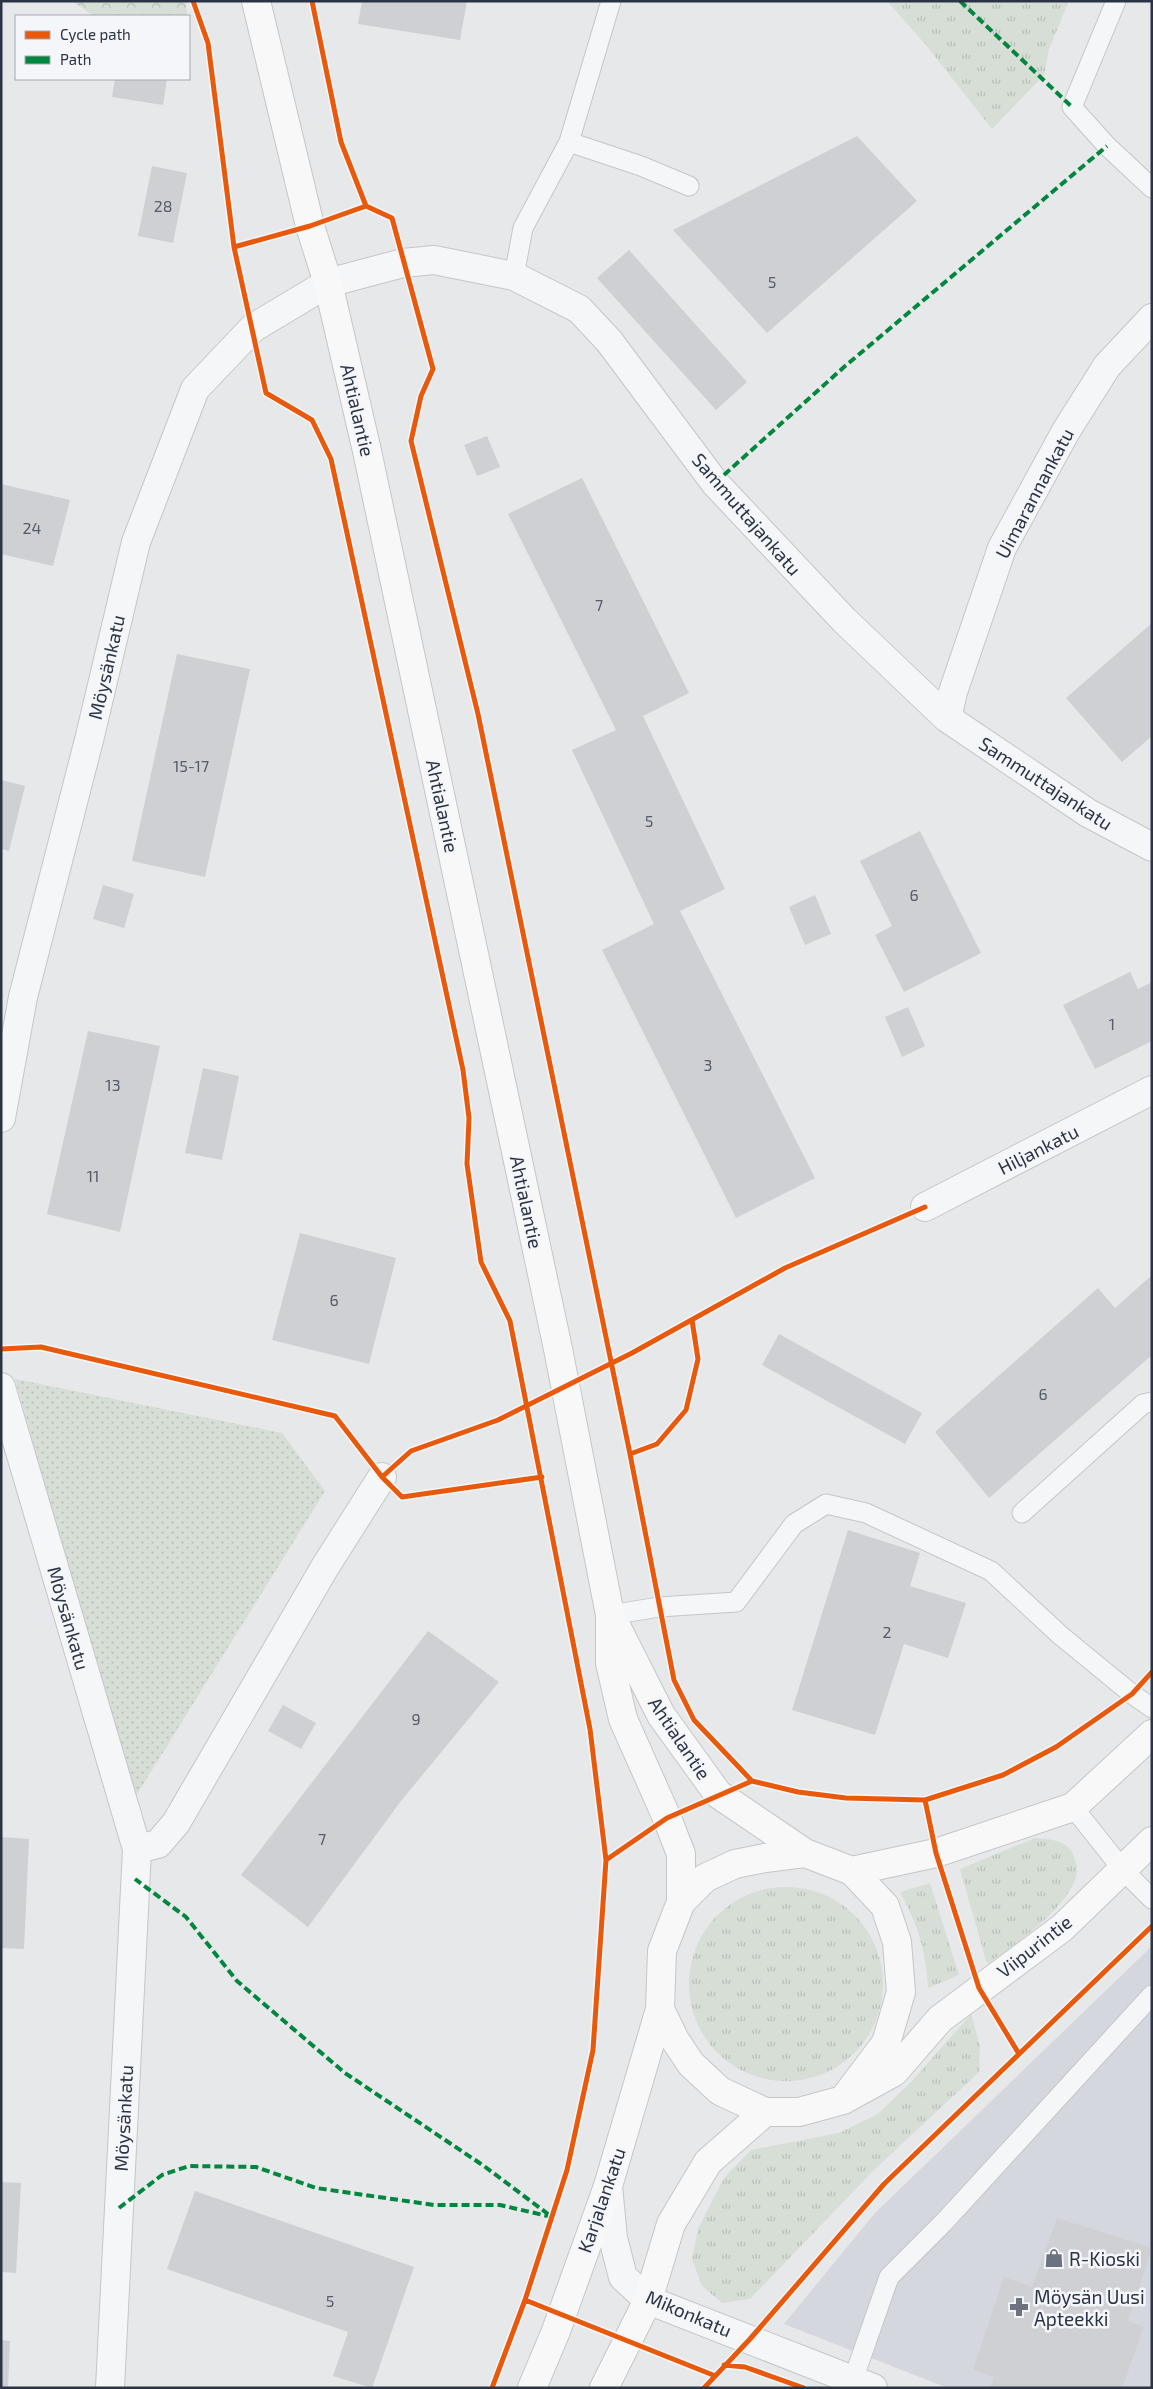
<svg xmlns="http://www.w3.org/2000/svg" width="1153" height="2389" viewBox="0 0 1153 2389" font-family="'Exo 2',sans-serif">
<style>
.built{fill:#d4d7dd}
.grass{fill:url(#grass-tufts)}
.forest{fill:url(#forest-crowns)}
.park{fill:url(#park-dots)}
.building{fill:#ced0d3}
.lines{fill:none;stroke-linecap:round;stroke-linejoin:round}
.service-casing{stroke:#c4c6c8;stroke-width:21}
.minor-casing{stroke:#c4c6c8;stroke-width:30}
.secondary-casing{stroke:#c4c6c8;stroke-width:30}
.service{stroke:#f5f6f7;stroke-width:19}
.minor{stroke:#f5f6f7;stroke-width:28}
.secondary{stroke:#f8f8f8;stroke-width:28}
.quiet{stroke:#00873e;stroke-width:4;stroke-dasharray:8 4;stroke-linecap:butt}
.cycleway-casing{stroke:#f4f6f9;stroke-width:8}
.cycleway{stroke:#e8590c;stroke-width:5}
.labels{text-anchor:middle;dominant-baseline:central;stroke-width:5;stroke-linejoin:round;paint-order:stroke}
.number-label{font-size:16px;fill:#545c69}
.street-label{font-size:19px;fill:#2b3445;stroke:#f4f6f9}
.poi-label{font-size:19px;fill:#2b3445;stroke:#f4f6f9;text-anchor:start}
</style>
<defs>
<pattern id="grass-tufts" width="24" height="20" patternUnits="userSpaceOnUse" patternTransform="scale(1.25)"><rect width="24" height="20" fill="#d6ded6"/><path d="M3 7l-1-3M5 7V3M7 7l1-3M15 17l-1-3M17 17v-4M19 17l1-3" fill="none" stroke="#b8bfb9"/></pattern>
<pattern id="forest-crowns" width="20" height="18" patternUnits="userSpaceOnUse" patternTransform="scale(1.25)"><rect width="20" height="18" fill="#d6ded6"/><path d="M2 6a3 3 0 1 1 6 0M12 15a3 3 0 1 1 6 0" fill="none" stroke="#b8bfb9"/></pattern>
<pattern id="park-dots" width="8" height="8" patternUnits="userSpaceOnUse" patternTransform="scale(1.25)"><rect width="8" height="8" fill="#d6ded6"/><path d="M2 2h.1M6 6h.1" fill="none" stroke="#b8bfb9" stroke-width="1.8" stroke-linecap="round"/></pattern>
</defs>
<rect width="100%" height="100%" fill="#e6e8ea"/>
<path class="built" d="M1152 1946V2388H948L784 2324 875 2213Z"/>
<path class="grass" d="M887 1H1069L1049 49 1044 75 992 129 926 45Z
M1035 1838C1050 1839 1069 1840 1074 1857 1075 1861 1078 1868 1077 1872 1072 1906 1014 1945 987 1964L960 1869Z
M930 1883 959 1975 928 1988C926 1951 918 1925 900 1892Z
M689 1984a97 97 0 1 1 194 0a97 97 0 1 1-194 0Z
M971 2014 980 2047 979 2072 874 2170 750 2299 722 2303 702 2286 692 2259 698 2229 724 2178 751 2150 839 2133 878 2114 913 2080Z"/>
<path class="forest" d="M72 1H186L187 16H94Z"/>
<path class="park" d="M15 1379 282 1433 325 1491 134 1799Z"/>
<path class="building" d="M362 1H467L460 40 358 24Z
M115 79H167L163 105 112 97Z
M857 136 917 201 767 333 673 230Z
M152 166 187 173 173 243 138 236Z
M629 250 747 382 716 410 597 278Z
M487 436 500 467 477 476 464 445Z
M582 478 689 693 643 716 725 889 680 911 815 1178 736 1218 602 950 654 924 572 750 616 730 508 514Z
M1 484 70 500 53 566 1 554Z
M1152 623V736L1122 762 1066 698Z
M177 654 250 669 205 877 132 861Z
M1 780 25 786 9 851 1 849Z
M920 831 981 953 904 992 875 935 892 926 860 861Z
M103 885 134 894 124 928 93 919Z
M815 895 831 934 805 945 789 907Z
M1130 972 1138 989 1152 982V1041L1095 1069 1063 1005Z
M908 1007 925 1046 902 1057 885 1017Z
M88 1031 160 1046 120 1232 47 1214Z
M203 1068 239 1076 222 1160 185 1153Z
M300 1233 396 1258 369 1364 272 1340Z
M1152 1275V1355L989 1498 935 1432 1098 1288 1115 1308Z
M779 1334 922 1413 905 1444 762 1365Z
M848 1530 920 1553 910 1586 966 1603 948 1658 904 1644 875 1735 792 1710Z
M428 1631 499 1682 401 1801 308 1927 241 1875Z
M283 1705 316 1723 301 1749 268 1731Z
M1 1837 29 1839 24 1949 1 1948Z
M1 2182 21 2183 16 2273 1 2272Z
M195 2191 414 2267 372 2388 333 2376 348 2332 167 2269Z
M1057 2218 1152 2248 1128 2321 1144 2327 1122 2388H990L994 2377 973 2370 1004 2277 1032 2287Z
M1 2340 10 2341 8 2388H1Z"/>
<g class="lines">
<g class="service-casing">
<path id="service" d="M1116 1 1072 107 1107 146 1152 188
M569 142 641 166 689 186
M514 276 523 228 569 142 611 1
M1022 1513 1143 1404 1152 1402
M610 1615 659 1607 736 1602 794 1524 826 1504 866 1513 991 1571 1060 1635 1132 1694 1152 1708
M1073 1807 1123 1870 1152 1899
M853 2380 889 2277 945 2221 1152 1995"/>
</g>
<g class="minor-casing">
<path id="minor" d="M947 718 953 692 1002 548 1066 431 1107 366 1152 318
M1 1118 23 997 90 736 136 542 195 389 253 328 328 283 403 263 434 260 514 276 579 309 609 341 715 483 844 620 947 718 1088 813 1152 847
M925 1207 1152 1090
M1 1387 137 1849 110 2388
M137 1849 158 1844 176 1823 325 1567 382 1477
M608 2186 613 2238 623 2277 648 2300 873 2388"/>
</g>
<g class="secondary-casing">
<path id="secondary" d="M256 1 310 226 328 283 367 451 558 1349 610 1615V1663L623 1719 667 1818 681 1854V1902
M613 1620 661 1715 718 1794 805 1853
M852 1871 936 1853 1073 1807 1152 1734
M843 2100 886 2043 901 1992 897 1942 885 1906 852 1871 805 1853 765 1858 735 1864 705 1878 681 1902 662 1951 660 2009 675 2040 691 2064 720 2091 765 2112H799L843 2100 894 2072 940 2019 1062 1928 1152 1841
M532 2388 556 2331 608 2186 660 2009
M604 2388 648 2300 671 2224 708 2162 765 2112"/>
</g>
<use href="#service" class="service"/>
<use href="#minor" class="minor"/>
<use href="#secondary" class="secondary"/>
<path class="quiet" d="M960 1 1072 107
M715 483 844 367 1107 146
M119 2208 162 2175 189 2166 256 2167 316 2188 434 2205H500L552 2217 484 2166 345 2073 237 1981 186 1917 135 1879"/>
<g class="cycleway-casing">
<path id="cycleway" d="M193 1 208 43 234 247 266 393 312 420 331 459 463 1070 469 1118 467 1164 481 1262 510 1321 590 1729 606 1860 593 2050 567 2170 525 2300 492 2388
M312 1 341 142 366 206 392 218 433 369 421 396 411 441 478 714 630 1454 674 1680 694 1720 752 1781 798 1792 846 1798 925 1800 1003 1775 1056 1747 1132 1694 1152 1672
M234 247 310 226 366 206
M1 1349 41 1347 335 1416 382 1477 402 1497 542 1477
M630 1454 657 1444 686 1410 698 1359 692 1320
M382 1477 411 1451 498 1420 632 1353 785 1268 925 1207
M925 1800 936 1853 979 1988 1019 2054
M606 1860 667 1818 752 1781
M525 2300 713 2375
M724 2365 745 2367 804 2388
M704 2388 750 2339 884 2184 1152 1926"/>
</g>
<use href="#cycleway" class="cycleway"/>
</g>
<defs>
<g id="shop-bare" transform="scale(1.5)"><path d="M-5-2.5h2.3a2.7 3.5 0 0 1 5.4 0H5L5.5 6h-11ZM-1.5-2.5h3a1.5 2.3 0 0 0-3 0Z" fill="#6c737f" stroke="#f4f6f9" stroke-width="2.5" paint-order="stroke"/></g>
<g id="pharmacy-bare" transform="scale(1.5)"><path d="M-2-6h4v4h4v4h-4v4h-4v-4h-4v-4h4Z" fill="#6c737f" stroke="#f4f6f9" stroke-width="2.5" paint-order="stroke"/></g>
</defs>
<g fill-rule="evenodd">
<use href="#shop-bare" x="1054" y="2258"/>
<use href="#pharmacy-bare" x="1019" y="2307"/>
</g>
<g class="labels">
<g class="number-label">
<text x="163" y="205">28</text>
<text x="772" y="281">5</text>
<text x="32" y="527">24</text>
<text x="599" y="604">7</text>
<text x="191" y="765">15-17</text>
<text x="649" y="820">5</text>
<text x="914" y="894">6</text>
<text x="1112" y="1023">1</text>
<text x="708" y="1064">3</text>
<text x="113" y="1084">13</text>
<text x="93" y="1175">11</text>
<text x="334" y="1299">6</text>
<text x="1043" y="1393">6</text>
<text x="887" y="1631">2</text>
<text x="416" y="1718">9</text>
<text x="322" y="1838">7</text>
<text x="330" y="2300">5</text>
</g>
<g class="street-label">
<text transform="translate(358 410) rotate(77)">Ahtialantie</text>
<text transform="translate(1034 493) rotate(-62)">Uimarannankatu</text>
<text transform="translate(747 514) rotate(49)">Sammuttajankatu</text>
<text transform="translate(106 667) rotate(-77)">Möysänkatu</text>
<text transform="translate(1046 783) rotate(33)">Sammuttajankatu</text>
<text transform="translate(443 806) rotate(78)">Ahtialantie</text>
<text transform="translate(1038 1149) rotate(-27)">Hiljankatu</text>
<text transform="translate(527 1202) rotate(78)">Ahtialantie</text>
<text transform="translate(69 1618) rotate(74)">Möysänkatu</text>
<text transform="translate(680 1738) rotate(56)">Ahtialantie</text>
<text transform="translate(1034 1946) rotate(-38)">Viipurintie</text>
<text transform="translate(123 2118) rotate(-87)">Möysänkatu</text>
<text transform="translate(601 2200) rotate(-71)">Karjalankatu</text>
<text transform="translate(689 2313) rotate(23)">Mikonkatu</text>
</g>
<g class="poi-label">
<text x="1069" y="2258">R-Kioski</text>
<text x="1034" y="2296">Möysän Uusi<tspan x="1034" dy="22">Apteekki</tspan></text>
</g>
</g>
<rect width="1153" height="2389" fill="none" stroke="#2b3445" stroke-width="5"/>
<rect x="15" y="15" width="175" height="65" fill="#f4f6f9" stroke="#a4a8b1"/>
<rect x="25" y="31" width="25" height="8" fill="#e8590c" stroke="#a4a8b1"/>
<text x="60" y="40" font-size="15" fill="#2b3445">Cycle path</text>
<rect x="25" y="56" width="25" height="8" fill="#00873e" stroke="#a4a8b1"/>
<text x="60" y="65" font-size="15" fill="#2b3445">Path</text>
</svg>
